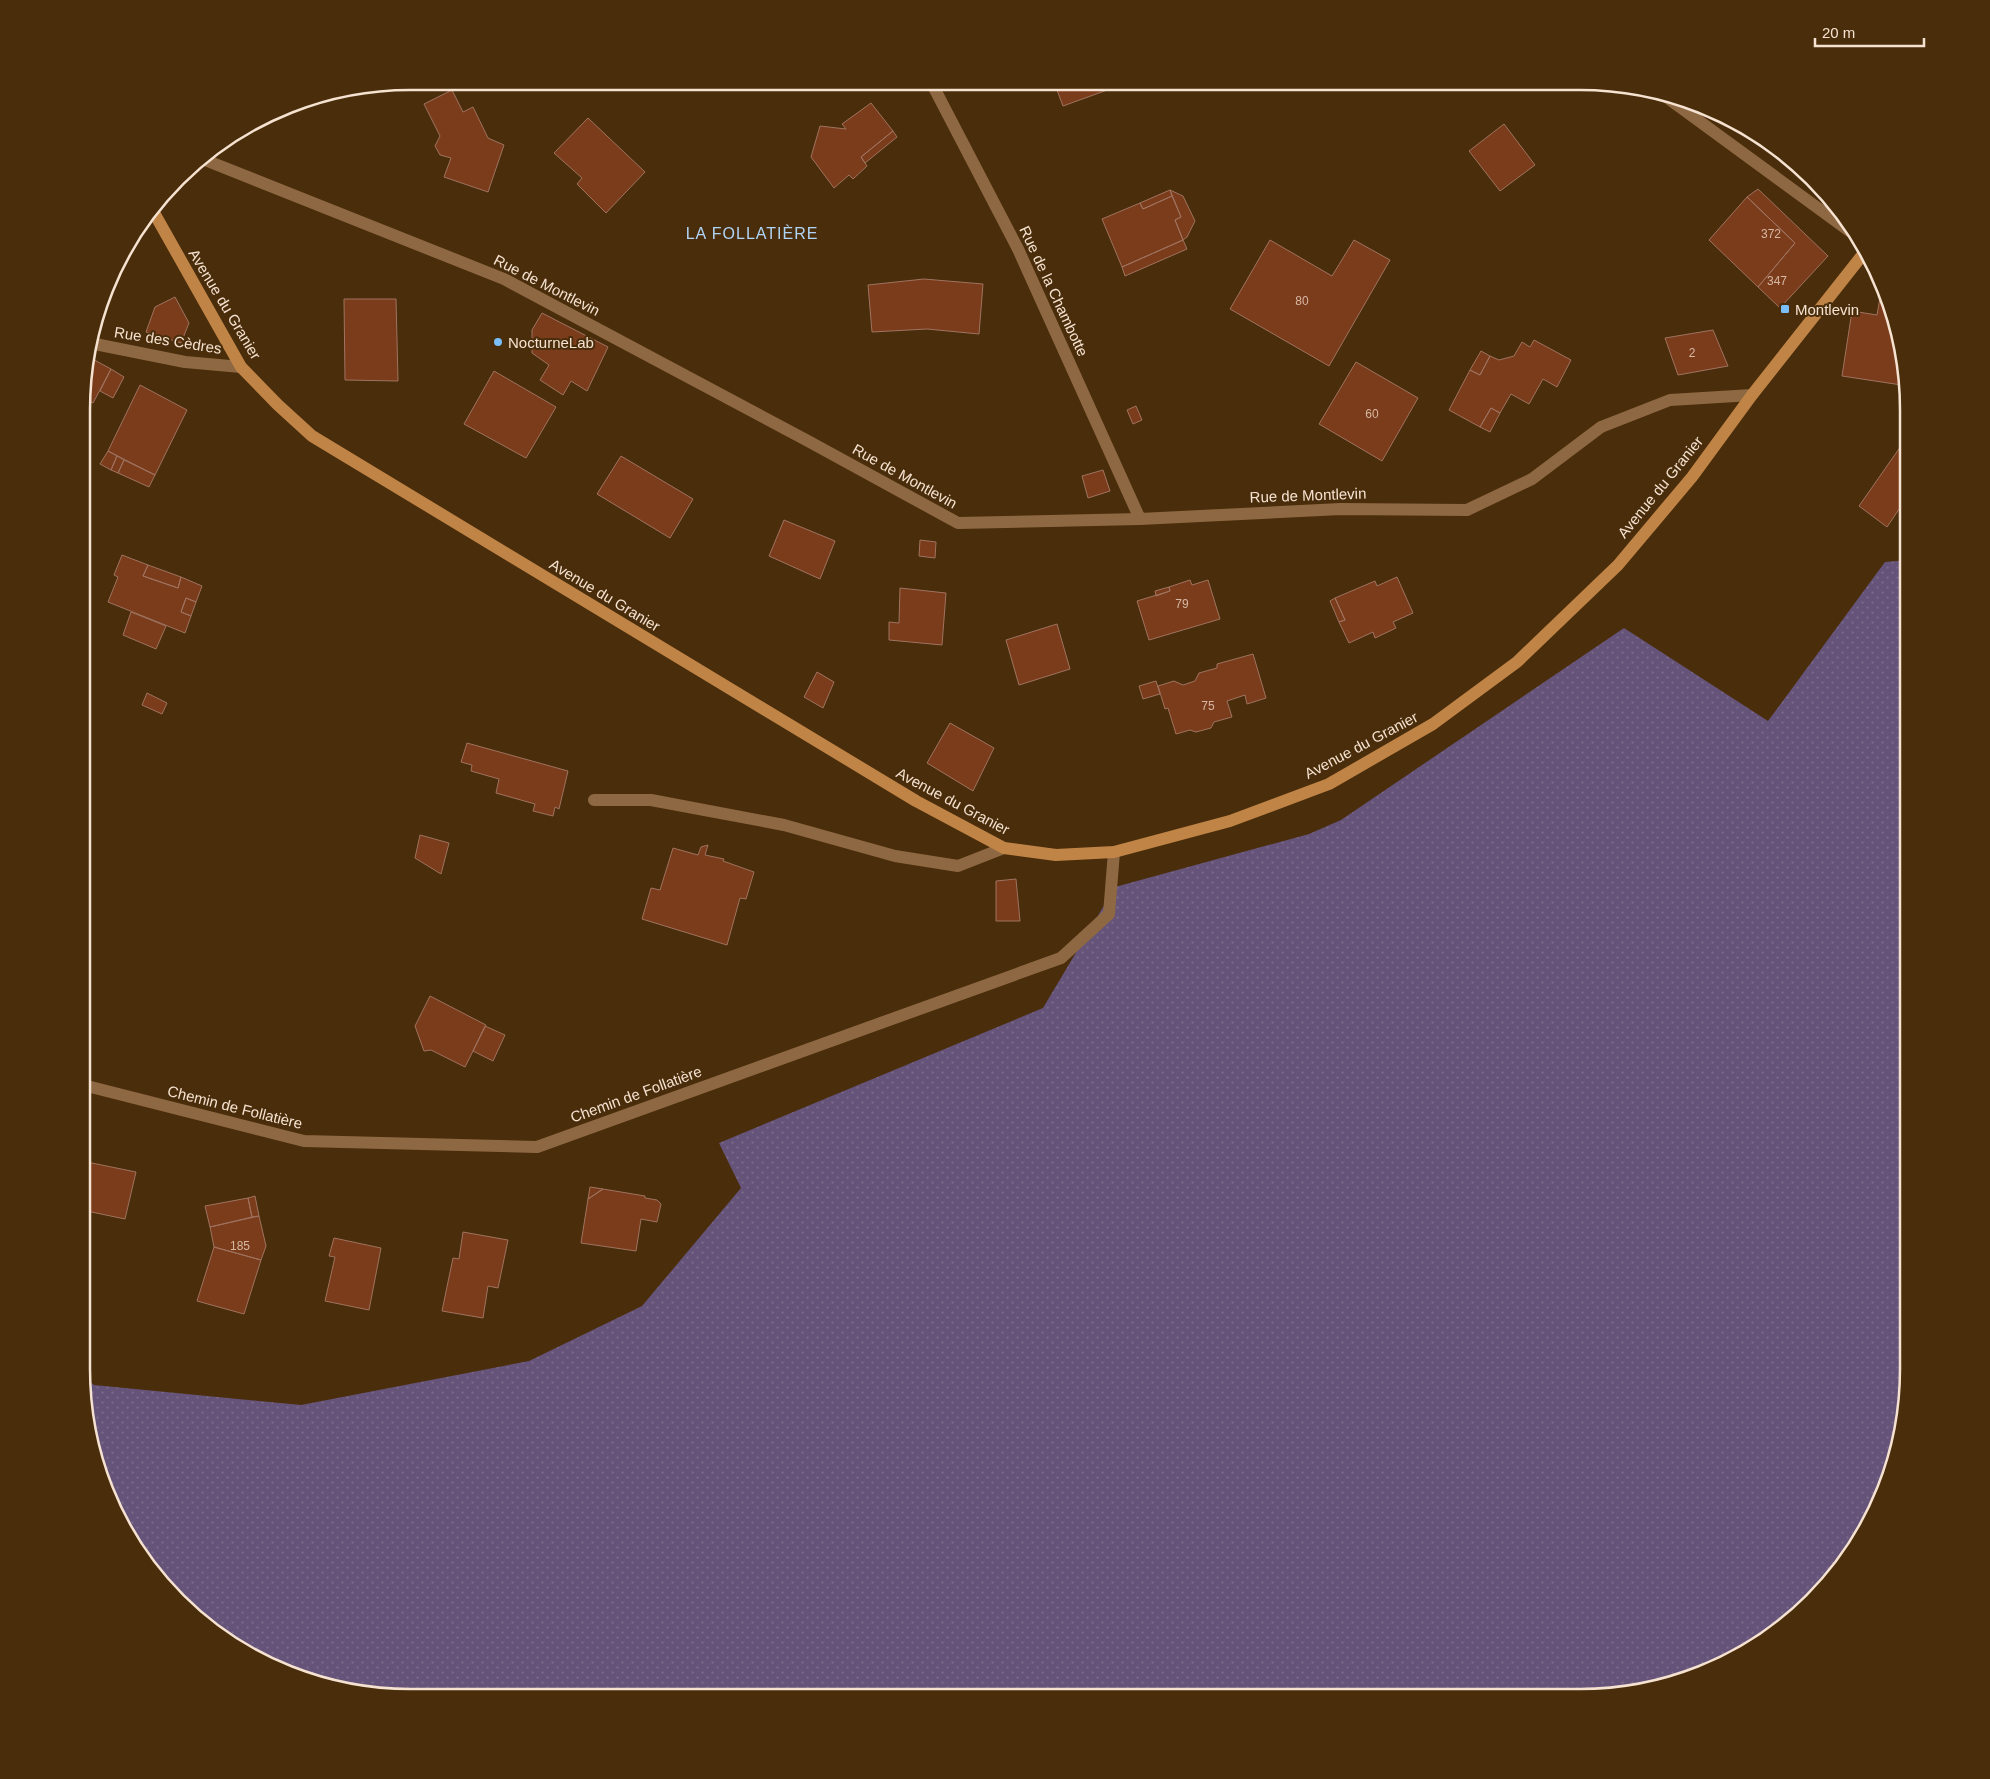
<svg xmlns="http://www.w3.org/2000/svg" width="1990" height="1779" viewBox="0 0 1990 1779" font-family="Helvetica,sans-serif">
<style>
.grass{fill:url(#grass-dots)}
.building{fill:#7b3c1c;stroke:#9f735f}
.lines{fill:none;stroke-linecap:round;stroke-linejoin:round}
.minor{stroke:#8e6843;stroke-width:12}
.secondary{stroke:#c08446;stroke-width:12}
.poi-dot{fill:#7abff8;stroke:#4a2d0b;stroke-width:2}
.labels{text-anchor:middle;dominant-baseline:central;stroke-width:4;stroke-linejoin:round;paint-order:stroke}
.number-label{font-size:12px;fill:#d6b8a3}
.street-label{font-size:15px;fill:#f5e2d0;stroke:#4a2d0b}
.poi-label{font-size:15px;fill:#f5e2d0;stroke:#4a2d0b;text-anchor:start}
.neighbourhood-label{font-size:16px;letter-spacing:1px;fill:#b0d4f5;stroke:#4a2d0b}
.rim{fill:none;stroke:#f5e2d0;stroke-width:2.5}
</style>
<defs>
<pattern id="grass-dots" width="8" height="8" patternUnits="userSpaceOnUse" patternTransform="scale(1.25)"><rect width="8" height="8" fill="#655379"/><path d="M2 2h.1M6 6h.1" fill="none" stroke="#7c6b8b" stroke-width="1.8" stroke-linecap="round"/></pattern>
</defs>
<rect width="100%" height="100%" fill="#4a2d0b"/>
<path class="grass" d="M1908 560 1909 1369 1902 1434 1875 1514 1841 1569 1797 1616 1706 1673 1601 1697 410 1698 345 1691 284 1673 210 1630 163 1586 106 1495 82 1390V1376L94 1385 301 1405 529 1361 642 1306 741 1188 719 1143 1043 1008 1115 887 1309 834 1341 820 1624 628 1768 721 1885 562Z"/>
<path class="building" d="M1054 82H1107L1110 89 1063 106Z
M452 90 463 112 473 107 488 138 504 145 488 192 444 177 451 158 440 155 435 146 440 136 424 104Z
M871 103 893 131 861 157 867 166 853 179 849 175 834 188 811 157 820 126 846 129 842 124Z
M588 118 645 172 606 213 577 184 582 178 554 153Z
M1504 124 1535 165 1500 191 1469 151Z
M893 131 897 137 865 163 861 157Z
M1778 148 1780 149 1818 185 1775 153Z
M1758 189 1828 256 1780 308 1758 287 1795 243 1747 197Z
M1170 190 1172 196 1143 209 1140 203Z
M1170 190 1183 196 1195 221 1187 237 1183 240 1175 220 1181 217Z
M1172 196 1181 217 1175 220 1183 240 1122 267 1102 219 1140 203 1143 209Z
M1747 197 1795 243 1758 287 1709 240Z
M1183 240 1187 249 1125 276 1122 267Z
M1270 240 1332 276 1354 240 1390 260 1329 366 1230 309Z
M924 279 983 284 979 334 927 329 872 332 868 285Z
M1881 292 1886 293 1908 386 1842 376 1852 311 1877 315Z
M175 297 189 323 181 343 146 332 155 307Z
M344 299H396L398 381 345 380Z
M542 313 608 347 587 391 571 381 563 395 540 380 549 365 532 353V330Z
M1713 330 1728 366 1678 375 1665 338Z
M1534 340 1571 360 1557 387 1543 379 1529 404 1511 394 1500 413 1491 408 1480 427 1449 410 1470 370 1480 375 1490 356 1499 360 1514 356 1522 342 1530 347Z
M1481 351 1490 356 1480 375 1470 370Z
M87 356 111 369 93 403 84 398V367Z
M1356 362 1418 398 1382 461 1319 424Z
M111 369 124 377 113 398 100 391Z
M494 371 556 407 526 458 464 424Z
M140 385 187 410 155 475 108 451Z
M1136 406 1142 420 1133 424 1127 410Z
M1491 408 1500 413 1490 432 1480 427Z
M1908 436V496L1887 527 1859 506Z
M108 451 117 456 111 470 100 464Z
M117 456 124 460 118 473 111 470Z
M621 456 693 499 670 538 597 494Z
M124 460 155 475 149 487 118 473Z
M1103 470 1110 491 1088 498 1082 476Z
M784 520 835 541 820 579 769 556Z
M920 540 936 542 935 558 919 556Z
M122 555 148 565 143 576 178 588 181 577 202 586 196 602 186 598 181 612 191 616 185 633 108 602 118 577 114 575Z
M148 565 181 577 178 588 143 576Z
M1397 577 1413 613 1393 622 1396 628 1375 638 1373 632 1349 643 1339 622 1345 620 1335 598 1375 581 1377 586Z
M1190 580 1192 585 1208 580 1220 619 1149 640 1137 601 1170 591 1169 587Z
M1169 587 1170 591 1156 596 1155 591Z
M900 588 946 593 942 645 889 640V622L899 623Z
M186 598 196 602 191 616 181 612Z
M1335 598 1345 620 1339 622 1330 601Z
M131 612 166 626 156 649 123 635Z
M1057 624 1070 669 1019 685 1006 640Z
M1253 654 1266 698 1247 704 1245 695 1227 701 1232 717 1214 722 1211 728 1196 732 1190 730 1176 734 1168 708 1165 709 1158 686 1174 681 1183 685 1195 681 1199 673 1217 668V664Z
M817 672 834 682 823 708 804 697Z
M1156 681 1160 694 1143 699 1139 686Z
M147 693 167 703 162 714 142 705Z
M950 723 994 748 973 791 927 763Z
M467 743 568 771 559 809 555 807 553 816 533 811 535 804 496 793 499 779 471 771 472 765 461 762Z
M420 835 449 843 441 874 415 858Z
M708 845 705 855 724 859 723 861 754 872 746 899 740 898 727 945 642 919 651 888 660 890 673 848 698 855 701 847Z
M1016 879 1020 921H996V881Z
M430 996 486 1025 465 1067 431 1050 424 1051 415 1026Z
M485 1026 505 1035 493 1061 473 1051Z
M82 1161 136 1172 125 1219 82 1210Z
M590 1187 603 1189 588 1199Z
M603 1189 645 1196V1198L657 1200 661 1204 657 1222 641 1219 636 1251 581 1243 588 1199Z
M255 1196 259 1216 252 1217 248 1198Z
M248 1198 252 1217 210 1227 205 1206Z
M259 1216 266 1246 261 1260 214 1247 210 1227Z
M463 1232 508 1240 498 1288 488 1286 483 1318 442 1311 453 1258 459 1259Z
M334 1238 381 1248 369 1310 325 1301 335 1257 329 1256Z
M214 1247 261 1260 244 1314 197 1301Z"/>
<g class="lines">
<path class="minor" d="M931 82 1018 249 1140 519
M1658 91 1852 233
M200 158 504 279 808 441 958 523 1140 519 1341 509 1467 510 1532 479 1601 427 1670 400 1752 395
M90 343 185 362 241 367
M594 800H651L784 825 895 856 958 866 1004 848
M83 1085 304 1141 537 1147 1061 958 1109 914 1114 852"/>
<path class="secondary" d="M153 211 241 367 278 405 312 436 916 801 1004 848 1056 855 1114 852 1230 821 1329 784 1433 724 1517 662 1618 565 1692 477 1752 395 1864 253"/>
</g>
<g class="poi-dot">
<rect x="1780" y="304" width="10" height="10" rx="2.5"/>
<circle cx="498" cy="342" r="5"/>
</g>
<g class="labels">
<g class="number-label">
<text x="1771" y="234">372</text>
<text x="1777" y="281">347</text>
<text x="1302" y="301">80</text>
<text x="1692" y="353">2</text>
<text x="1372" y="414">60</text>
<text x="1182" y="604">79</text>
<text x="1208" y="706">75</text>
<text x="240" y="1246">185</text>
</g>
<g class="street-label">
<text transform="translate(547 285) rotate(27)">Rue de Montlevin</text>
<text transform="translate(1054 291) rotate(65)">Rue de la Chambotte</text>
<text transform="translate(225 304) rotate(59)">Avenue du Granier</text>
<text transform="translate(168 340) rotate(9)">Rue des Cèdres</text>
<text transform="translate(905 476) rotate(29)">Rue de Montlevin</text>
<text transform="translate(1660 487) rotate(-51)">Avenue du Granier</text>
<text transform="translate(1308 495) rotate(-2)">Rue de Montlevin</text>
<text transform="translate(605 595) rotate(31)">Avenue du Granier</text>
<text transform="translate(1361 745) rotate(-28)">Avenue du Granier</text>
<text transform="translate(953 801) rotate(28)">Avenue du Granier</text>
<text transform="translate(636 1094) rotate(-20)">Chemin de Follatière</text>
<text transform="translate(235 1107) rotate(14)">Chemin de Follatière</text>
</g>
<g class="poi-label">
<text x="1795" y="309">Montlevin</text>
<text x="508" y="342">NocturneLab</text>
</g>
<g class="neighbourhood-label">
<text x="752" y="233">LA FOLLATIÈRE</text>
</g>
</g>
<path d="M0 0H1990V1779H0ZM410 90H1580A320 320 0 0 1 1900 410V1369A320 320 0 0 1 1580 1689H410A320 320 0 0 1 90 1369V410A320 320 0 0 1 410 90Z" fill="#4a2d0b" fill-rule="evenodd"/>
<path class="rim" d="M410 90H1580A320 320 0 0 1 1900 410V1369A320 320 0 0 1 1580 1689H410A320 320 0 0 1 90 1369V410A320 320 0 0 1 410 90Z"/>
<path d="M1815 38v8h109v-8" fill="none" stroke="#f5e2d0" stroke-width="2.5"/>
<text x="1822" y="38" font-size="15" fill="#f5e2d0" stroke="#4a2d0b" stroke-width="4" paint-order="stroke">20 m</text>
</svg>
